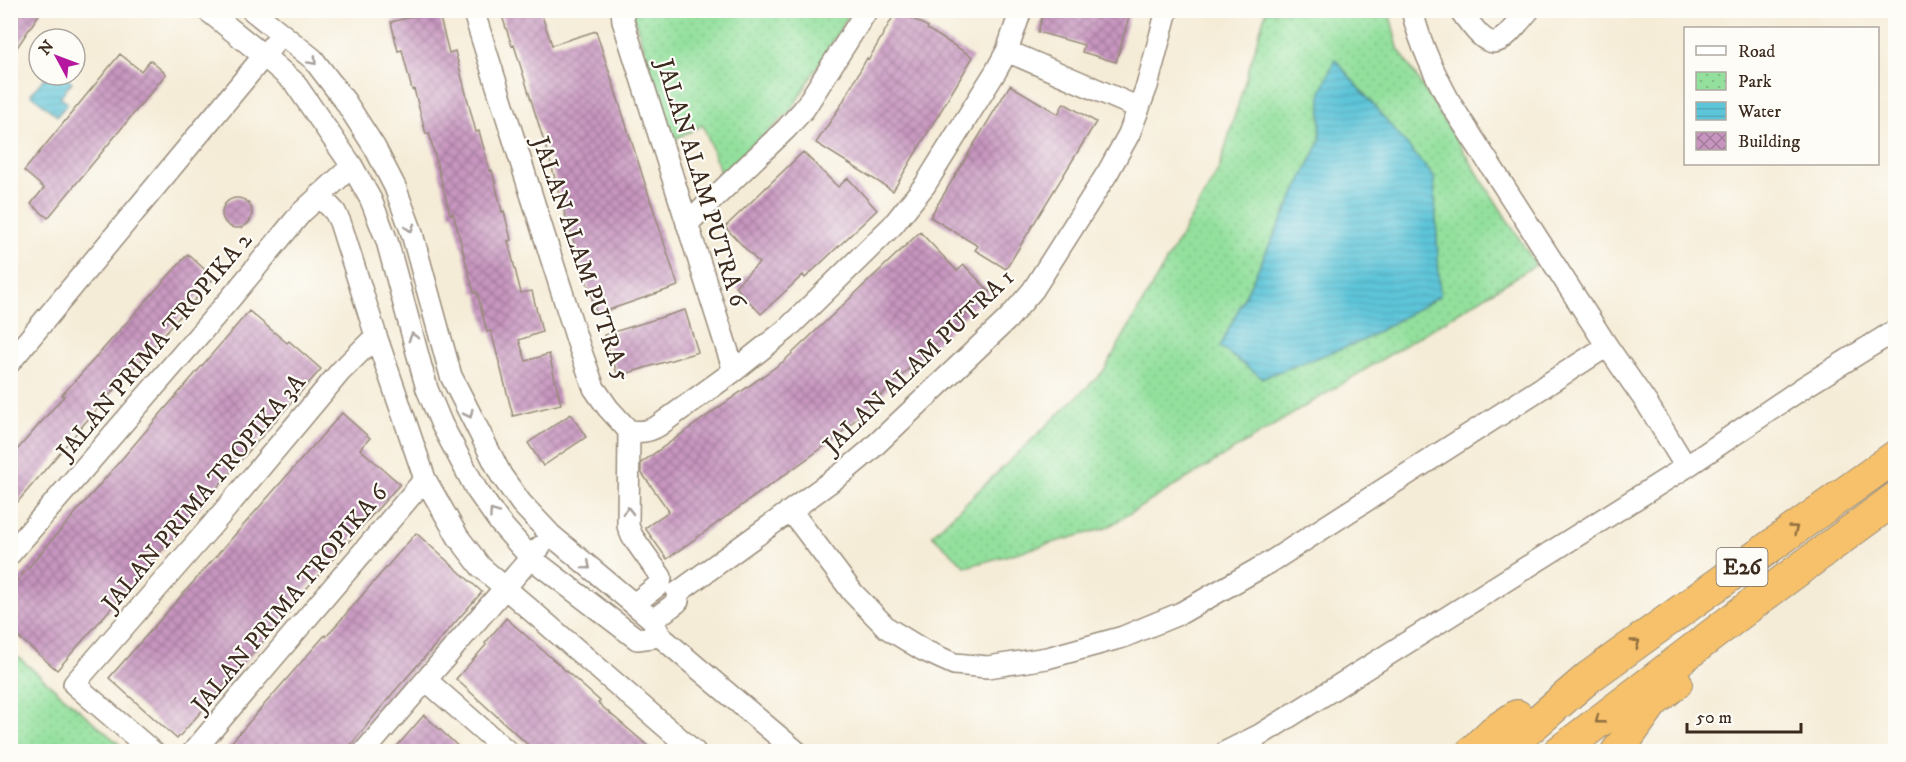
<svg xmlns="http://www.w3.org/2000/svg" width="1906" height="762" viewBox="0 0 1906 762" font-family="'IM FELL DW Pica',serif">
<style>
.park{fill:url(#park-dots);stroke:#67855e;stroke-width:1.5}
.water{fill:url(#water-rules);stroke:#4c787c;stroke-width:1.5}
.building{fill:url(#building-cross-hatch)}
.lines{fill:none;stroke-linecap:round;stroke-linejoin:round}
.minor-casing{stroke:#988b7a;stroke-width:24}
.highway-casing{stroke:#988b7a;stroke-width:34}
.minor{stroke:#fff;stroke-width:21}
.highway{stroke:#f6c16b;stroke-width:32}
.oneway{stroke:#a79f9a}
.oneway2{stroke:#8f6e41}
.labels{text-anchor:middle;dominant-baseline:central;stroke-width:4.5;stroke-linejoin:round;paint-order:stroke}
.shield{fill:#fdfcf7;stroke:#75695f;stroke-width:1.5}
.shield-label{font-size:22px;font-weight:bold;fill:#3b2a1e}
.street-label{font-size:24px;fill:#3b2a1e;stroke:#fdfcf7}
</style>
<defs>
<pattern id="park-dots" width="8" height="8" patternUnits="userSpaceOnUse" patternTransform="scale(1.5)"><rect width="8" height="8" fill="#93e09d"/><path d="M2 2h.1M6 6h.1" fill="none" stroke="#80c087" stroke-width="1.8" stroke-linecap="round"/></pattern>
<pattern id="water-rules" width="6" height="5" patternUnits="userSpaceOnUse" patternTransform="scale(1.5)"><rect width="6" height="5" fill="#5dc5d9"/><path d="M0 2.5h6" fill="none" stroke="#52a9ba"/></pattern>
<pattern id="building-cross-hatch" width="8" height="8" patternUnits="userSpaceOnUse" patternTransform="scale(1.5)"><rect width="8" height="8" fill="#c795c0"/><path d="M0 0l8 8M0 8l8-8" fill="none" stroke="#a37a9b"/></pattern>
</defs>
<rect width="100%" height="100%" fill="#fdfcf7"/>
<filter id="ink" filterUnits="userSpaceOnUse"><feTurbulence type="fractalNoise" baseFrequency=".0167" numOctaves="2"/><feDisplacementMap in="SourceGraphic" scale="12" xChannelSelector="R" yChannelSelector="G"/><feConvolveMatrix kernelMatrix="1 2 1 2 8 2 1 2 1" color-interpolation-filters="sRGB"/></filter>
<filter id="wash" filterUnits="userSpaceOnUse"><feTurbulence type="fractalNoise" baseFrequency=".008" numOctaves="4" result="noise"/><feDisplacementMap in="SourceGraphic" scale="24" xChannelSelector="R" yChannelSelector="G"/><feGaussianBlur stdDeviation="1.35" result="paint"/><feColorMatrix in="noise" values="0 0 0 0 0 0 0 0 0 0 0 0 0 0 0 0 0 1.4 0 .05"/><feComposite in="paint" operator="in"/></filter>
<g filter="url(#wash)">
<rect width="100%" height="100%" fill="#f5ecd7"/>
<path class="park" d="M841 10 848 16 790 112 721 174 703 125 673 140 632 11Z
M1266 11H1389L1398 48 1536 265 1106 528 966 567 932 535 1103 372 1219 169Z
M10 651H11L127 751H24L11 740Z"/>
<path class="water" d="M1335 59 1434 177 1440 296 1362 341 1262 378 1220 347 1320 141 1321 92Z
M47 75H64L72 82 60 97 68 103 57 116 31 94Z"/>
<g id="blocks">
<path class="building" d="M10 10H42L10 58Z
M438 10 449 53 455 51 476 132 479 131 490 171 492 170 502 212 504 211 511 240 508 241 521 293 532 291 542 332 519 340 526 361 549 354 561 404 513 416 491 331 487 332 477 292 474 293 453 213 450 214 429 133 426 134 414 89 412 90 402 50 398 51 391 22Z
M500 10H540L552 45 596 31 678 286 597 314 562 205 551 164 514 45 512 46Z
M897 10 928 27 927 29 973 57 893 191 816 143 841 105 867 58 869 59Z
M1044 10H1131L1116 62 1082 52 1084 45 1038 32Z
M120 54 141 71 150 60 166 74 48 218 31 204 44 188 24 171Z
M1010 85 1058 114 1064 103 1096 122 1006 269 975 250 978 246 930 217Z
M803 152 838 187 848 178 877 210 805 278 803 275 761 314 735 286 759 263 725 227Z
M222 213a15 15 0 1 1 30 0a15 15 0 1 1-30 0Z
M920 232 957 271 964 265 990 292 836 438 667 559 645 528 669 511 641 472V463L784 361Z
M188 254 214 278 84 424 10 511V458L64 396 62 395Z
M685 310 698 352 618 376 604 335Z
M249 311 287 343 289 341 321 369 57 670 10 630V589Z
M342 413 370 438 360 449 400 484 290 607 292 609 177 739 109 678Z
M571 414 586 437 543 466 528 443Z
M416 533 482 592 393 693 345 752H223L325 635 326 637Z
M506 618 600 701 598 703 655 752H536L456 679 486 645 485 643Z
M424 715 447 736 464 752H392Z"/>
</g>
</g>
<g filter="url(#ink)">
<use href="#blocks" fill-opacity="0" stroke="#988b7a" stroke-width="1.5"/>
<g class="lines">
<g class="minor-casing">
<path id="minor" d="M207 10 264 56 294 82 352 166 371 200 387 241 427 389 442 425 476 489 500 523 531 558 637 639 660 636
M252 10 313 59 345 101 375 148 395 187 411 230 451 376 501 475 521 503 551 535 653 620 660 636 797 752
M473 10 579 346 594 388 608 408 629 431C640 432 648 432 658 426L734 371 787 329 893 225 925 185 996 71 1007 51 1021 10
M622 10 623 21 734 371
M1412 10C1420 45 1435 75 1452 106L1607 346 1648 405 1686 467
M1460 10C1492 55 1496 50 1529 10
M1007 51 1139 108
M319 195 335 212 340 222 376 336 425 479 458 537 481 567 695 752
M687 224 786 129 804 109 867 10
M10 362 272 46
M629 431 628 526 632 536 661 577 660 584 634 604
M791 511 853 593 887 628 923 650 954 664 988 667 1047 658 1123 637 1181 613 1272 561 1607 346
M10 554 230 299 301 213 352 166
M677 593 844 472 869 451 1008 319 1033 290 1108 172 1129 134 1147 86 1167 10
M653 620 676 603 678 601 677 593
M426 680 508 752
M153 752 74 684 213 524 340 372 376 336
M193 752 425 479
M364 752 540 547
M1226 752 1260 735 1686 467 1804 387 1896 330"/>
</g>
<g class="highway-casing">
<path id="highway" d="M1472 752 1493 732 1517 716
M1502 752 1589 677 1896 456
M1559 752 1763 596 1896 498
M1617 752 1652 703 1676 683"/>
</g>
<use href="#minor" class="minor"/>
<use href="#highway" class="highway"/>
</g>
<defs><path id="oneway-chevron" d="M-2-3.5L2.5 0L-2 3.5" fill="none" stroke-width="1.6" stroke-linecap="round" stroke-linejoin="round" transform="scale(1.5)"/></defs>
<g class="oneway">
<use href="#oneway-chevron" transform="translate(313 61) rotate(47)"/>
<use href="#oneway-chevron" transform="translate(410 228) rotate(72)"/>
<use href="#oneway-chevron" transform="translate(413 337) rotate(-105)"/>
<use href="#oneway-chevron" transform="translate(469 414) rotate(64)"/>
<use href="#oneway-chevron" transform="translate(628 511) rotate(-89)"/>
<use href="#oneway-chevron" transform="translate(493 513) rotate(-125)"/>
<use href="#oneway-chevron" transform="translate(587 566) rotate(40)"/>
</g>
<g class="oneway2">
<use href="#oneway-chevron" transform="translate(1794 529) rotate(-36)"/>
<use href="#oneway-chevron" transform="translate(1636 643) rotate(-36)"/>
<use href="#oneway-chevron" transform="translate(1599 720) rotate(142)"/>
</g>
</g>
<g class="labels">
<rect class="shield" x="1716.5" y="548" width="51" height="38" rx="4.5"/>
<g class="shield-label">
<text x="1742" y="567">E26</text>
</g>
<g class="street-label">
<text transform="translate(701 183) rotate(73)">JALAN ALAM PUTRA 6</text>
<text transform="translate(581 259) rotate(71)">JALAN ALAM PUTRA 5</text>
<text transform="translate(155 346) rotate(-50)">JALAN PRIMA TROPIKA 2</text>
<text transform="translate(919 362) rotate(-44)">JALAN ALAM PUTRA 1</text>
<text transform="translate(204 493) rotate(-50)">JALAN PRIMA TROPIKA 3A</text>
<text transform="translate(290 599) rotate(-50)">JALAN PRIMA TROPIKA 6</text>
</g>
</g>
<rect width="1906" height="762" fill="none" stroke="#fdfcf7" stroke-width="36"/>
<rect x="1684" y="27" width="195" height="138" fill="#fdfcf7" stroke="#afa8a0" stroke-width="1.5"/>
<rect x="1696" y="46" width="30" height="9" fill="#ffffff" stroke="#afa8a0" stroke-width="1.5"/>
<text x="1738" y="57" font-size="18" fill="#3b2a1e">Road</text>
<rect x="1696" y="72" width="30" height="18" fill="url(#park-dots)" stroke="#afa8a0" stroke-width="1.5"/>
<text x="1738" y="87" font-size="18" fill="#3b2a1e">Park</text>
<rect x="1696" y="102" width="30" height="18" fill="url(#water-rules)" stroke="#afa8a0" stroke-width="1.5"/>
<text x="1738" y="117" font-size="18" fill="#3b2a1e">Water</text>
<rect x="1696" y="132" width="30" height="18" fill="url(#building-cross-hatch)" stroke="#afa8a0" stroke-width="1.5"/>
<text x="1738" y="147" font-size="18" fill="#3b2a1e">Building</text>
<g transform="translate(57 57) rotate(311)"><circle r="28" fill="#fdfcf7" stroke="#afa8a0" stroke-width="1.5"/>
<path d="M0-4.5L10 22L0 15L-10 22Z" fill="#b5179e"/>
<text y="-9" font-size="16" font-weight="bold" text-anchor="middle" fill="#3b2a1e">N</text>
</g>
<path d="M1687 723v9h114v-9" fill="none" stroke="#3b2a1e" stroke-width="3"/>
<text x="1696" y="723" font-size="18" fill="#3b2a1e" stroke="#fdfcf7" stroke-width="4.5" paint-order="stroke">50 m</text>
</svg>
